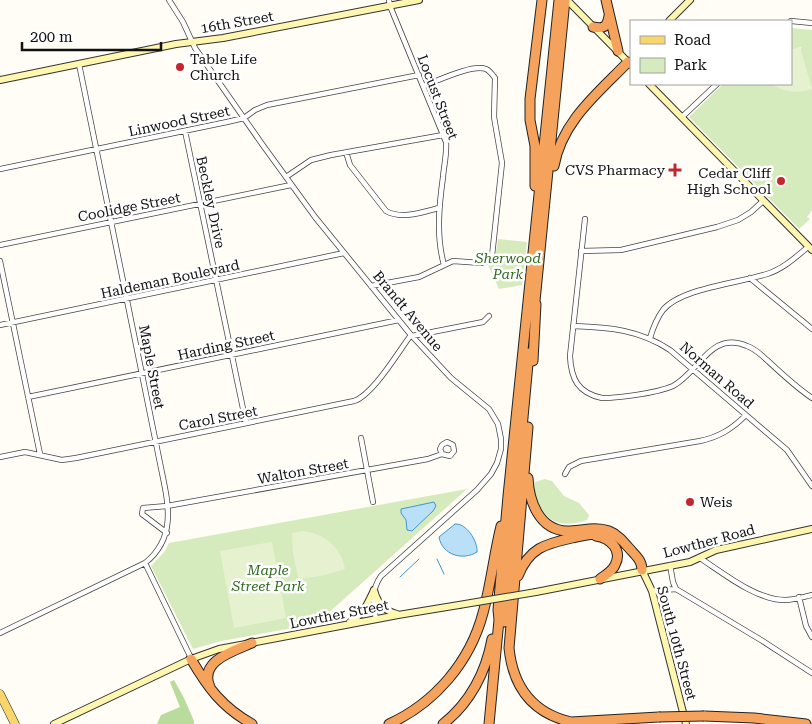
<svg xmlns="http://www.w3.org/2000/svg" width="812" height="724" viewBox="0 0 812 724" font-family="'Roboto Serif',serif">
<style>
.green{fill:#d5ebbd}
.forest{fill:#b9dc9c}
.pitch{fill:#e6f2cf}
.water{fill:#b9e0f7;stroke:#3f96cf}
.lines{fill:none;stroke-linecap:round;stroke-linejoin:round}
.stream{stroke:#3f96cf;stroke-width:1}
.street-casing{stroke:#444;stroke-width:6}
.secondary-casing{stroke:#333;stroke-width:8}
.primary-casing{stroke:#222;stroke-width:9}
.highway-casing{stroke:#222;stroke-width:11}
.street{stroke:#fff;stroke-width:4.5}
.secondary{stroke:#fff6b0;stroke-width:6}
.primary{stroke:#f9d66b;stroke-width:8}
.highway{stroke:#f5a25d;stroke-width:9}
.secondary-bridge-casing{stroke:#333;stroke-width:8;stroke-linecap:butt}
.highway-bridge-casing{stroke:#222;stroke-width:11;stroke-linecap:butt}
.secondary-bridge{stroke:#fff6b0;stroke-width:6}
.highway-bridge{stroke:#f5a25d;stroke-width:9}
.poi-dot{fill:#c4262e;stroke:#fff;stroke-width:2}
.labels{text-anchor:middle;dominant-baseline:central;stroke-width:5;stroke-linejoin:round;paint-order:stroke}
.street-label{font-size:14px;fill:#111;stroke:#fff}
.poi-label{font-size:14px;fill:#111;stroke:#fff;text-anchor:start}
.park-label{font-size:14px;font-style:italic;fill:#2f6b1f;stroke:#fff}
</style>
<rect width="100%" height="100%" fill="#fffdf5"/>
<path class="green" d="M791 28 812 30V210L807 217 810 219 799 229 689 117 723 84H791L801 47 791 50Z
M498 239 527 242 522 285 499 289 488 265 495 258Z
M545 479 552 481 564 496 579 503 589 515 587 520C555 531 540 517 533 487L535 482Z
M467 489 325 616 304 626 221 641 193 649 151 566 165 551 169 543Z"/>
<path class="forest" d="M174 680 184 698 194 721V724H157L161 715 180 707 170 682Z"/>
<path class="pitch" d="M800 47 812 89C796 94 785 92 771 84H791V50Z
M303 531C325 534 341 547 345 569L325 575 301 579 298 577 293 553 292 533Z
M272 542 286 618 234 628 220 551Z"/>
<path class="water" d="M434 502 436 506 433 511 412 531 407 530 406 520 401 513V509Z
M455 524C466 523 478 541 477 552 463 561 442 555 439 537Z"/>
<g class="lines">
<path class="stream" d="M437 559 444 574
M400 577 419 559"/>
<g class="street-casing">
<path id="street" d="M169 0 183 22 195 48 262 144 315 217 411 335 451 378 489 409 498 424 501 439V449L497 463 491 474 477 490 381 576C371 590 373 603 376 619
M389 0 390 6 446 142C447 154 444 165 443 177 439 206 436 236 444 265
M791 21 812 23
M682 117 717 84
M185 131 246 423
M346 152 350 165 386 211C402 220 423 212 439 208
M0 169 227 122 244 118 255 110 267 105 419 75
M286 177 311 160 331 155 443 135
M585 219 570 356C571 379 578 393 602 398 619 398 657 393 673 386 699 373 710 330 747 346 756 349 761 355 768 361 782 374 797 388 812 398
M0 245 291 185
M581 251 621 250 717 227 738 220 751 212 763 201
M0 261 40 454
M750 278 812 329
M371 286 419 277 453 261 481 263 489 261 492 256 502 163 494 117 495 78C492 74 490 71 486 69 472 64 437 81 423 86
M0 325 344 253
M573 326C609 327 640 330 670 350L787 450 812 486
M412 336 483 322 489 316
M650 338C653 328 657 318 663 310 681 288 740 283 767 274 783 269 796 257 808 247
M28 397 399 320
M361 438 373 502
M0 457 25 452 62 460 76 458 354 401C373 395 398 352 411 335
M565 474 569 467 581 461 700 441C719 437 732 429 746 415
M167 533 142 514 143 508 167 506 428 459 442 454 450 456 454 451 453 445 447 442 442 445 440 449 442 454
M700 558C723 573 756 600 785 600 794 600 803 597 812 595
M145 563 191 658
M670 565 673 582 676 589
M652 591 676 589 761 640 812 673
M799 597 806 626 812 637
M0 633 145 563C179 536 167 499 160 463L79 64"/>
</g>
<g class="secondary-casing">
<path id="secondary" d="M567 0 631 65
M669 21 690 0
M0 80 176 44 223 38 419 0
M649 84 812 250
M642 570 652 591 686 724
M374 590C378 604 383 610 397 614
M536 592 690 562 716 550 812 529
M350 622C363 615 368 603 374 590
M54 724 191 659 219 649 398 615 459 605"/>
</g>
<g class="primary-casing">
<path id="primary" d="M0 694 15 724"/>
</g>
<g class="highway-casing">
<path id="highway" d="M606 0 618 51
M593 27C604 29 607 27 609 16
M554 166C562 121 598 93 628 62
M535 186V146L530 120V99L542 0
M534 311 565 0
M533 361 536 304
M528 427 509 648C513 687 532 713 571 722L659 717
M528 478C529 501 539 530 567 531 581 531 595 526 609 531 617 534 623 541 629 548 635 555 642 560 642 570
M596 536C610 538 623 550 615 565 612 572 605 575 600 579
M518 576C529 548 545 544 572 538 582 536 593 533 603 534
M504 622 529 353
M191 659C208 688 222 707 252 724
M210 687C198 661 234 651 252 643
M704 716 754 718 806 724
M389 724C435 703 470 662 483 613 491 584 494 554 501 526
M443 724C470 703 486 672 492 639
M489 724 499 620 498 610 508 496 559 0"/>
</g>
<use href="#street" class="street"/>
<use href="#secondary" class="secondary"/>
<use href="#primary" class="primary"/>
<use href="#highway" class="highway"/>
<g class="secondary-bridge-casing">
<path id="secondary-bridge" d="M459 605 536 592"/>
</g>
<g class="highway-bridge-casing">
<path id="highway-bridge" d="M659 717 704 716"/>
</g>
<use href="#secondary-bridge" class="secondary-bridge"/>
<use href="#highway-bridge" class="highway-bridge"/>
</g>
<g class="poi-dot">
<circle cx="180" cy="67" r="5"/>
<path d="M672.5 162.5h5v5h5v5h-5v5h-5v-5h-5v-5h5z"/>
<circle cx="781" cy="181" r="5"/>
<circle cx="690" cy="502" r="5"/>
</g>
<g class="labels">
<g class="street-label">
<text transform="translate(237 22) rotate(-10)">16th Street</text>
<text transform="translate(438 97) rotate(69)">Locust Street</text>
<text transform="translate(179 121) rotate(-12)">Linwood Street</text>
<text transform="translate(211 202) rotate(78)">Beckley Drive</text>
<text transform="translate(129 207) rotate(-11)">Coolidge Street</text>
<text transform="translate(170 279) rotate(-12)">Haldeman Boulevard</text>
<text transform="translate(408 311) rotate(50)">Brandt Avenue</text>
<text transform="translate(226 345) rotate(-12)">Harding Street</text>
<text transform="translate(152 367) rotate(79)">Maple Street</text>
<text transform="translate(717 375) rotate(41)">Norman Road</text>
<text transform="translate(218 418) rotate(-11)">Carol Street</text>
<text transform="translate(303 471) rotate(-10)">Walton Street</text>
<text transform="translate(709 541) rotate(-15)">Lowther Road</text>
<text transform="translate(339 614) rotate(-11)">Lowther Street</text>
<text transform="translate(677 643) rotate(75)">South 10th Street</text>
</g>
<g class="poi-label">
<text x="190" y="59">Table Life<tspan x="190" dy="16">Church</tspan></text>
<text x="665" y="170" text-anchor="end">CVS Pharmacy</text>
<text x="771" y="173" text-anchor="end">Cedar Cliff<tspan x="771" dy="16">High School</tspan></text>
<text x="700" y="502">Weis</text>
</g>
<g class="park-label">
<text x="508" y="258">Sherwood<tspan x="508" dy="16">Park</tspan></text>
<text x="268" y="570">Maple<tspan x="268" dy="16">Street Park</tspan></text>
</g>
</g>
<rect x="630" y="20" width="162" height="65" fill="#ffffff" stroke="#a0a0a0"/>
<rect x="640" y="36" width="25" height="8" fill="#f9d66b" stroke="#a0a0a0"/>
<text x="674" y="45" font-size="15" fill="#111111">Road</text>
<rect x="640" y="58" width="25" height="15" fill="#d5ebbd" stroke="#a0a0a0"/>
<text x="674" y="70" font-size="15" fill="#111111">Park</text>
<path d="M22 42v8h139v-8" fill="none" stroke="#111111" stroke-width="2.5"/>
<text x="30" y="42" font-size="15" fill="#111111" stroke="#ffffff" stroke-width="4" paint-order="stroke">200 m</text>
</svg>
